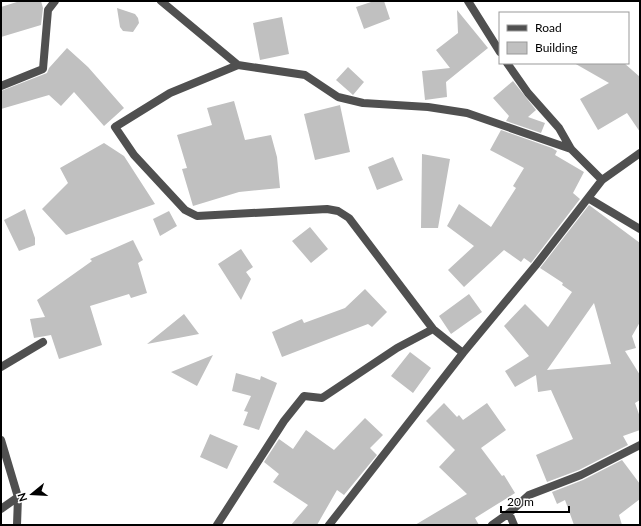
<svg xmlns="http://www.w3.org/2000/svg" width="641" height="526" viewBox="0 0 641 526" font-family="Lato,sans-serif">
<style>
.building{fill:#c0c0c0;fill-rule:evenodd}
.lines{fill:none;stroke-linecap:round;stroke-linejoin:round}
.minor{stroke:#505050;stroke-width:8}
</style>
<rect width="100%" height="100%" fill="#fff"/>
<path class="building" d="M20 1H41L43 8 41 25 1 37V7Z
M374 1H384L390 19 364 29 356 7Z
M117 8 135 14 138 18 139 23 133 32 123 31 120 27Z
M457 10 488 48 446 82 447 97 425 100 422 71 450 68 436 50 458 33Z
M282 17 289 54 260 60 253 23Z
M67 48 88 67 124 108 104 126 74 92 61 106 49 95 1 109V91L47 73 49 68Z
M574 63H624L640 77V132L627 113 598 130 580 99 609 83Z
M348 67 364 82 353 95 336 80Z
M513 81 536 110 528 117 545 123 541 133 506 121 509 116 493 98Z
M234 101 245 140 271 135 277 157 280 188 239 192 193 206 182 169 187 168 177 135 212 125 207 108Z
M340 105 350 152 315 160 304 114Z
M501 130 552 148 557 151 555 155 584 172 573 193 580 199 531 263 524 258 521 262 504 250 464 287 448 270 474 246 447 226 459 204 491 227 516 188 513 186 524 168 490 150Z
M104 143 124 156 155 204 66 235 42 209 68 183 60 168Z
M422 154 450 159 438 228H421Z
M393 157 403 180 377 190 368 167Z
M589 205 640 243V322L632 336 636 348 625 351 640 375V400L635 403 640 417V430L623 436 628 445 579 470 547 482 536 455 573 439 551 390 538 392 536 375 515 387 505 371 529 356 504 326 525 304 548 327 572 292 562 285 563 283 540 268ZM594 303 611 364 547 370Z
M25 209 35 238V245L19 251 4 220Z
M169 211 177 226 160 236 153 219Z
M310 227 328 249 311 263 292 241Z
M133 240 143 260 138 263 147 293 131 298 129 294 90 306 102 345 59 359 51 335 34 338 30 319 45 317 37 300 92 261 90 259Z
M241 249 253 267 246 272 251 279 241 300 218 264Z
M365 289 387 312 372 327 368 324 282 357 272 332 302 319 304 323 345 308Z
M469 294 482 312 451 334 439 316Z
M184 314 199 334 147 344Z
M410 352 431 368 413 393 391 376Z
M213 355 197 386 171 372Z
M236 373 260 380 261 376 277 383 259 430 243 425 248 412 244 411 251 396 232 391Z
M444 403 457 417 459 415 463 420 487 403 506 430 481 448 502 476 504 475 515 493 475 518 479 525H415L467 494 439 467 455 450 426 421Z
M365 418 383 435 370 448 377 455 344 495 337 490 317 525H291L308 505 273 482 279 474 264 462 279 439 293 449 306 430 334 450Z
M210 434 238 446 227 469 200 457Z
M622 460 640 484V499L619 515 622 525H574L565 500 557 504 552 492 583 480Z"/>
<g class="lines">
<path class="minor" d="M161 1 238 65
M468 1 500 52
M507 63 528 93 559 128 571 149 602 180
M1 86 43 69 48 10 55 1
M588 198 640 229
M463 353 433 329 349 218 338 211 327 209 197 216 185 210 134 155 115 127 170 93 238 65 305 75 338 97 363 103 428 107 467 113 571 149
M1 367 43 342
M1 440 18 497 17 525
M1 509 18 497
M509 513 514 525
M217 525 284 421 304 396 322 398 397 348 433 329
M329 525 463 353 536 265 602 180 640 153
M492 525 509 513 529 495 581 475 640 445"/>
</g>
<rect width="641" height="526" fill="none" stroke="#000000" stroke-width="4"/>
<rect x="499" y="12" width="130" height="52" fill="#ffffff" stroke="#999999"/>
<rect x="507" y="25" width="20" height="6" fill="#505050" stroke="#999999"/>
<text x="535" y="32" font-size="12" fill="#000000">Road</text>
<rect x="507" y="42" width="20" height="12" fill="#c0c0c0" stroke="#999999"/>
<text x="535" y="52" font-size="12" fill="#000000">Building</text>
<g transform="translate(32 494) rotate(252)" stroke="#ffffff" stroke-width="3" paint-order="stroke">
<path d="M0-3L7 15L0 10L-7 15Z" fill="#000000"/>
<text y="-6" font-size="11" font-weight="bold" text-anchor="middle" fill="#000000">N</text>
</g>
<path d="M501 506v6h68v-6" fill="none" stroke="#000000" stroke-width="2"/>
<text x="507" y="506" font-size="12" fill="#000000" stroke="#ffffff" stroke-width="3" paint-order="stroke">20 m</text>
</svg>
